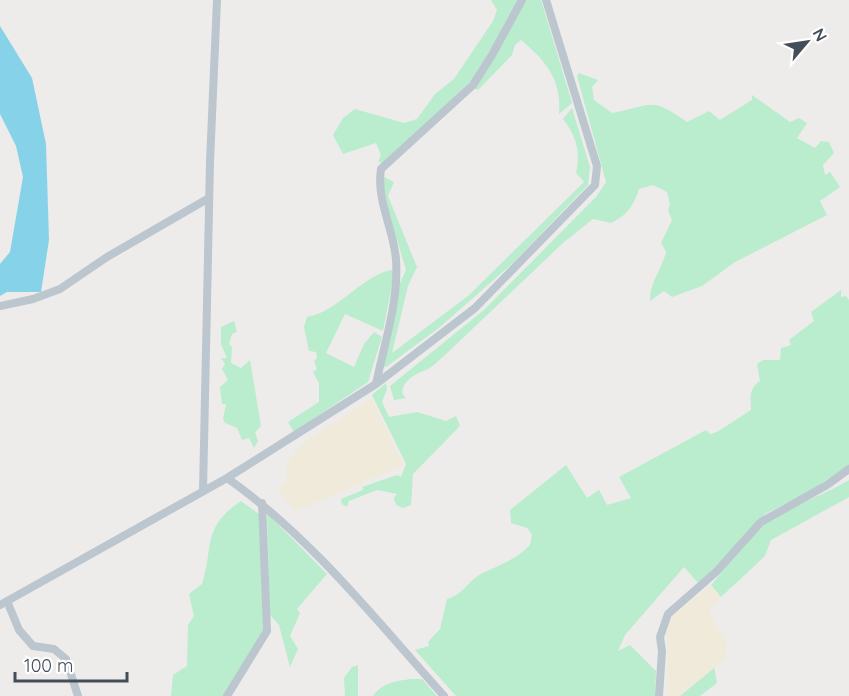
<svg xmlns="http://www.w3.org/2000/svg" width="849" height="696" viewBox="0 0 849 696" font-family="Quicksand,sans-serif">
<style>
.green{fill:#b9edcd}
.sand{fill:#f0eadb}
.water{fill:#86d3e9}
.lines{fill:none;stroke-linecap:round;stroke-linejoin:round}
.minor{stroke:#bcc6ce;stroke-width:8}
</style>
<rect width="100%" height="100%" fill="#eeebeb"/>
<path class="green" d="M491 0H518L504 28 471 81 383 163 378 162 381 155 376 143 343 154 333 135 343 118 355 109 404 123 417 119 435 94 454 79 493 21 497 10Z
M524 0H541L572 103 559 114C562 80 546 61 521 40L515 45 512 55 478 90 474 88Z
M579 73 598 80 592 87 594 100 612 113C652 106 649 95 687 122L709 111 720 120 752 100V95L790 122 799 118 807 123 797 138 815 148 821 141 829 142 834 153 823 165 825 175 830 172 840 187 820 201 827 215 735 262 702 286 672 297 664 291 650 301C649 284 662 269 666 252L661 243 672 220 668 210 670 204 667 192 653 185 639 189C633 207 627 215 611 223L593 219 563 243 446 354C440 359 433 367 426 370 414 375 404 379 402 393L406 398 394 400 390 386 484 310 596 197 606 182 577 76Z
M572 108 590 167 588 185 514 262 440 327 386 367 382 366 400 283 406 270 383 193 384 177 394 182 388 196 417 267 408 286 392 353 468 296 584 182 576 173C581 151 576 136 563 119Z
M390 270H393L394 274 383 331 345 314 326 353 354 367 364 344 374 332 382 337 368 382 294 432 288 422 319 402V383L313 372 317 369 314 361 317 358 316 352 309 351 304 327 307 317C339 311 358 279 390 270Z
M841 290V297L846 296 849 300V465L812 490 765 514 699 584 684 567 625 635 618 651 630 645 656 671 655 696H456L415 650 429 646 428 642 440 629 447 599C463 595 468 581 481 574 498 566 517 559 530 545L532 534 527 528 511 523 510 510 566 465 587 498 599 490 607 505 631 498 619 477 706 430 710 434 717 432 751 410C751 400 748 388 760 381L757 364 763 360H780L781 348 791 345 789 340 814 321 811 312Z
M234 321 237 332 232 334 229 344 232 347 231 363 241 368 250 360 261 426 255 432 258 441 254 448 249 438 242 440 237 428 225 423 223 419 226 404H222L220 387 228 380 222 369 225 364 221 358H227L221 344V327Z
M386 383 387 389 382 402 389 417 417 412 446 421 456 416 460 426 413 474 411 505 403 508 396 505 394 498 397 494 377 490 349 501 347 507 342 504 341 499 363 490 362 487 397 475 401 477 406 464 372 395Z
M849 480V497L771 540 765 556 721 597 711 585C727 567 747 537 767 523 792 505 822 496 849 480Z
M241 501 259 514 263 630 259 642 223 696H171L173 675 187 666 188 625 194 616 189 594 202 584C214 547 201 528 241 501Z
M267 513 327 574 297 609 300 613 290 636 298 649 290 667 279 625 270 615Z
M358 665V696H345L344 678 352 667Z
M714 666 717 683 700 696H680Z
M412 679H422L437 696H373C383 682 396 681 412 679Z"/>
<path class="sand" d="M371 398 404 465 295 512 278 489 287 480V463L303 443Z
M711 585 721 597 710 608 711 616 727 643 724 660 680 696H668L667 630 673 615Z"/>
<path class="water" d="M0 26 32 78 46 144 49 240 41 292H7L0 296V264L10 252 23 177 16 146 0 114Z"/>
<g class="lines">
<path class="minor" d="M0 306 33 299 60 289 107 257 209 198
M376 384 475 308 595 185 597 166 546 0
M227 478C311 537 376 620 444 696
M203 491 210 162 217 0
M7 601 19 630 33 646 54 649 66 659 78 696
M0 605 227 478 376 384C384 345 399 300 396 260 394 229 376 201 381 169L473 85 492 55 522 0
M227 696 267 631 262 503
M659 696 662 651 660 637 668 614 716 572 761 522 827 485 849 469"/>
</g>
<g transform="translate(807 42) rotate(61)" stroke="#ffffff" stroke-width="4.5" paint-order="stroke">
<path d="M0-4.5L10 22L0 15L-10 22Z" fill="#444e58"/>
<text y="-9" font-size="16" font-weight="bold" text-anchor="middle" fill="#444e58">N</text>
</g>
<path d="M15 672v9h112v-9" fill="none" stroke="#444e58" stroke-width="3"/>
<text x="24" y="672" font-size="18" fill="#444e58" stroke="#ffffff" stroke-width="4.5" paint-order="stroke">100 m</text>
</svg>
